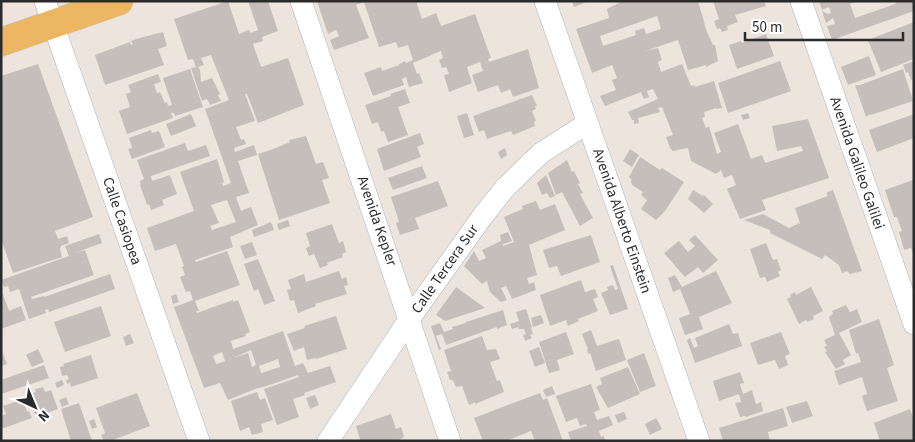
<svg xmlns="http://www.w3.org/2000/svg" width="915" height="442" viewBox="0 0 915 442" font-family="'Source Sans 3',sans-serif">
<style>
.building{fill:#c5beba;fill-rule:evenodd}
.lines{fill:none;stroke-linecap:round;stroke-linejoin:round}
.minor-casing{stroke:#aeb3bb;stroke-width:22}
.primary-casing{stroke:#c4c4c4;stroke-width:29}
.minor{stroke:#fff;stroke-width:21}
.primary{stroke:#edb662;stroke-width:28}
.labels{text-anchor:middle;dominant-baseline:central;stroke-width:4.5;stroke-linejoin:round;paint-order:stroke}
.street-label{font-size:15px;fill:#2b2b2b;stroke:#fff}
</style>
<rect width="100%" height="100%" fill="#ede4de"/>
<path class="building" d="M228 1 239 34 249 30 251 33 258 30 248 1H268L278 31 262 37 263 41 253 44 261 67 288 58 304 105 258 123 247 94H245L255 121 236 127 241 140 244 139 246 144 234 148 235 152 254 145 257 155 238 161 249 193 236 197 241 211 251 207 258 225 230 237 233 247 195 260 196 262 227 251 240 285 195 301 199 311H196L197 313 233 300V302L238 300 250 332 245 334 246 336 231 341 233 349 283 331 295 366 303 363 308 373 330 366 336 382 304 393 305 395 293 399 299 417 277 425 264 389 299 377 298 375 264 387 258 388 228 400 220 383 204 388 174 307 193 300 190 291 186 292 180 277 185 275 182 267 184 266 176 244 155 251 147 228 194 211 180 172 217 159 224 182 222 183 223 186 231 183 205 109 229 100 211 55 201 58 204 65 198 67 200 70 201 82 212 78 220 94 218 95 221 101 210 105 207 99 202 101 191 68 196 67 193 59 188 60 174 19ZM227 200 236 222 212 230 210 226 219 223 211 205ZM251 350 256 365 252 367 248 353 233 358ZM222 352 225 361 216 364 213 356ZM278 359 280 367 261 373 259 366Z
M317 1H416L422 19 436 13 441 26 475 14 491 58 488 59 489 62 528 49 539 88 513 97 510 89 501 93 498 85 478 92 472 75 483 71 480 62 467 67 472 83 449 92 444 75 449 74 446 67 442 68 439 60 443 58 441 51 413 63 417 74 419 73 423 83 409 87 406 77 402 79 404 85 373 96 364 73 381 67 382 71 399 65V64L405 61 406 63 413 60 408 45 398 48 396 42 379 47 364 2 356 5 369 38 334 50 330 40 339 36 336 30 328 34Z
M572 1H589L574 7Z
M623 1H698L707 32 713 45H715L718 61 706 67V65L688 70 678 40 645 51 658 48 662 60 658 62 661 72 682 64 691 86 694 85 695 87 714 81 722 108 716 109V108L704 112 705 117 702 118 706 128 709 126 717 154 721 152 714 133 738 124 751 159 762 155 765 163 803 151 801 146 777 151 772 126 808 119 829 178 762 200 766 210 740 219 727 189 736 185 732 175 724 178 721 170 716 174 691 161 688 148 673 151 670 148 666 137 673 135 662 107 658 108 660 112 638 118 639 123 634 124V120H632L628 112 658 99 653 89 647 91 649 97 644 99 641 92 605 106 600 96 616 90 612 80 617 78 612 65 592 73 576 29 609 18 607 9ZM657 16 661 29 646 34 644 28 635 31 636 35 603 46 600 36Z
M713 1H764L766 6 735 15 738 22 727 26 728 30 722 32 720 28 717 29 714 21 719 19Z
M819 1H859L850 4 855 18 895 4 896 3V1H914V11L832 40 827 26 835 24 833 18 826 23 822 11 828 14 831 13 829 7 822 10Z
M914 22V59L881 72 868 40Z
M163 32 167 46 158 49 164 65 105 85 95 55 130 42 131 45 133 44 131 41 136 39Z
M766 34 774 56 737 69 729 45 741 41 742 43Z
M869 56 876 75 848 85 841 67Z
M780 61 791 91 728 113 718 83Z
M914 61V79L911 80 908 72 906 73 903 65Z
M38 64 93 217 55 231 58 239 67 236 69 243 61 246 60 249 62 257 13 273 1 239V76Z
M190 69 203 107 175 116 174 113H171L173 118 127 134 119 111 130 107 126 94 131 92 128 85 158 74 161 82 154 84 157 93 160 92 165 103 167 102 168 106 172 105 163 78Z
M903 69 913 101 871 115 870 114 866 117 855 85H860Z
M405 89 410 103 398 107 408 135 388 142 384 131 381 132 378 122 372 124 365 105 391 96 390 94Z
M532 95 537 106H535L536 109 532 111 536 121 534 122 535 126 513 135 511 131 487 139 484 130 479 132 473 116Z
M467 113 474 135 464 138 457 116Z
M748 113 750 118 743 120 741 115Z
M191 114 196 126 171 136 166 124Z
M914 114V138L877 152 869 130Z
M151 130 152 133 159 131 165 147 132 159 128 149 132 148 129 138Z
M420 133 424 144 417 147 421 157 384 171 377 149Z
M306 136 316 164 323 162 329 178 322 180 330 203 279 220 258 154 273 149 290 142 289 140Z
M185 143 188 151 206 145 210 156 151 176 152 181 170 175 177 194 162 200 164 205 151 210 149 204 147 205 140 185H141L140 181 144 179 137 160Z
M505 148 507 155 501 159 498 152Z
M630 149 639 155 632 167 623 161Z
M640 157 660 170 662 168 684 182 665 211 656 220 641 209 647 200 641 195 643 192 632 185 631 181 632 180 629 177Z
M567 160 572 172 574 171 580 183 578 184 583 193 580 194 593 218 580 226 562 192 556 195 548 173Z
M422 166 427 178 393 190 388 178Z
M546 175 555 196 550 198 547 193 542 195 537 183Z
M913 180 914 183V254L911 248 904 250 899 232 902 231 897 217H894L885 190Z
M438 181 448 206 415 218 419 229 400 235 396 223 399 222 391 197Z
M693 190 703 196 704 195 713 204 704 213 688 199Z
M833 190 862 271 850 274 847 271 842 273 839 265 825 255 822 259 770 233V230L744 220 763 214 789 228 800 223 795 208 828 196 826 193Z
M536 201 540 210 555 204 565 230 529 245 537 275 527 278 529 284 534 282 536 290 512 299 506 286 501 288 507 300 501 302 490 292 487 281 482 284 464 266 474 251 479 261 486 258 482 250 501 241 500 235 508 232 512 241 503 244V246L514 242 504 217 523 209 522 206Z
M288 220 290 226 279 230 277 224Z
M271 222 274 230 254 237 252 230Z
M332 224 339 243 343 241 346 252 342 254 343 257 327 263 328 265 320 268 314 254 309 256 306 248 310 246 306 233Z
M99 234 102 243 74 253 85 250 94 275 31 297 32 299 44 296V297L110 274 115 289 49 312 48 309 45 310 46 313 29 319 19 289 10 292 8 286 4 287 1 280 69 256 65 246Z
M591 235 600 262 561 276 557 266 549 268 543 250Z
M695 235 718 260 703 273 698 267 685 277 664 253 679 241 688 252 695 246 689 240Z
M252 242 257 255 245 259 240 246Z
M766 243 773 260 777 259 781 270 778 272 780 276 767 282 765 277 760 278 750 249Z
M258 259 275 301 264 305 258 289 254 291 244 264Z
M613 265 628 309 610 315 601 293 608 290 607 287 613 285 615 290 618 289 610 266Z
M339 271 342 279 346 277 348 285 344 286 347 294 315 304 316 306 298 313 294 300 290 301 287 290 291 289 288 280 304 274 306 282Z
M716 271 732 303 699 317 703 329 685 335 679 318 690 314 680 289 673 292 668 278 675 275 682 287Z
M581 280 585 292 595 289 598 297 593 299 598 311 578 319 579 321 568 326 566 320 550 326 540 295Z
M456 287 485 308 445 321 436 315Z
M811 287 823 311 813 316 814 319 807 322 806 320 799 324 787 299 791 297 790 295 795 292 796 295Z
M1 289 9 311 21 306 26 320 1 329Z
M176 294 179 302 173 304 171 296Z
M846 305 850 312 857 309 862 322 839 333 851 355 843 360 845 364 836 369 825 352 827 351 824 347 827 346 824 340 835 335 829 317 833 314 832 311Z
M101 306 111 336 65 352 54 322Z
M526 309 532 327 531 328 533 334 530 335 532 338 525 341 523 335 526 334 524 329H519L518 327 512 329 510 324 519 321 516 312Z
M503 310 507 325 497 329V327L446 345 442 334 436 336 441 349 439 350 431 326 440 323 444 332 453 329 452 327 466 323V322Z
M541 315 544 323 533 327 531 318Z
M336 316 347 349 316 359 315 358 307 360 304 347 294 351 287 334 305 328 304 326Z
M879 319 894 365 887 368 898 401 867 411 862 396 867 394 862 377 839 385 834 371 861 362 858 353 856 354 849 330Z
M729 324 733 334 738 333 742 346 695 363 687 340 690 338 694 348 698 346 695 338Z
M591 330 597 346 619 339 626 360 596 371 590 353 588 354 587 349H588L582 334Z
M566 332 574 354 557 360 560 370 549 373 539 342Z
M781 332 790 354 785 356 788 365 779 369 775 360 758 365 750 343Z
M130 334 134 343 126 346 123 337Z
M482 336 487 350 496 349 500 359 490 362 497 381 500 380 504 392 475 404V402L469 405 462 386 456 387 453 380H450L447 372 451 371 444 350Z
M539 347 545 363 535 367 529 351Z
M1 349 7 364 1 366Z
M38 349 44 362 32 367 26 355Z
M644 353 656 386 640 392 627 360Z
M91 355 98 378 71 387 70 383 67 384 66 380 69 379 67 375 62 376 60 367 64 366 63 364Z
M44 365 49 378 1 394V380Z
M628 367 640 394 608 408 596 387 602 384 600 378Z
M740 372 744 383 740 384 743 394 752 390 756 404 761 402 763 411 746 417 745 416 740 417 735 403 741 402 739 394 719 401 713 381Z
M62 380 64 385 57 388 55 383Z
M591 384 600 410 594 412 597 420 609 416 613 425 599 431 601 437 604 436 605 441H571L568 432 587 426 586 424 580 426 577 418 566 422 556 396Z
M552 386 555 394 546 397 543 390Z
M43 387 45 392 51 390 58 409 39 416 38 414 36 415 34 412 37 411 29 394 36 392 35 389Z
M257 392 260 400 265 398 273 420 261 424 263 432 252 435 249 427 240 431 231 401Z
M137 393 150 426 110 441H104L101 435 105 433 96 408Z
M540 393 543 400 547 398 563 441H535L531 431 506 441H483L474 418Z
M315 395 319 405 310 409 306 398Z
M66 397 69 404 62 407 59 400Z
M23 399 27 412 29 411 32 418 1 429V416L6 414 3 406Z
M807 401 813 416 792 423 786 407Z
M79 403 92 441H71L61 409Z
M783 408 788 426 768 432 770 441H723L719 428Z
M910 409 914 420V441H880L874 423Z
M624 412 627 419 618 423 615 415Z
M391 414 396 429 401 427 404 437 397 441H357L360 439 356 426Z
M656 418 662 429 650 435 645 424Z
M94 419 97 427 92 429 89 421Z"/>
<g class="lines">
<g class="minor-casing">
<path id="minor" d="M45 1 199 441
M301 1 450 441
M545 1 699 441
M801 1 914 324
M328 441 410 318 482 217 505 188 541 153 588 123"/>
</g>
<g class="primary-casing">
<path id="primary" d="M1 42 119 1"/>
</g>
<use href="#minor" class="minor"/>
<use href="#primary" class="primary"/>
</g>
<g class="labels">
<g class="street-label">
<text transform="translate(857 163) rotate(71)">Avenida Galileo Galilei</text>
<text transform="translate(122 221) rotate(71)">Calle Casiopea</text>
<text transform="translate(377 221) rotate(71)">Avenida Kepler</text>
<text transform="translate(622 221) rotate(71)">Avenida Alberto Einstein</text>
<text transform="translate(445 269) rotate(-55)">Calle Tercera Sur</text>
</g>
</g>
<rect width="915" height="442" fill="none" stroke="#2b2b2b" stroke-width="5"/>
<g transform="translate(35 407) rotate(136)" stroke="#ffffff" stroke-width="4" paint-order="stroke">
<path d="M0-4L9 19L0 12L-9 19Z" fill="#2b2b2b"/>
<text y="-8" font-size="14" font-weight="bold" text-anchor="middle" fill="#2b2b2b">N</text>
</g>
<path d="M745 32v8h158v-8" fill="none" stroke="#2b2b2b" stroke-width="2.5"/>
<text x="752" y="32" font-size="15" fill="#2b2b2b" stroke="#ffffff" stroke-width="4" paint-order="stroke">50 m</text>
</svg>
